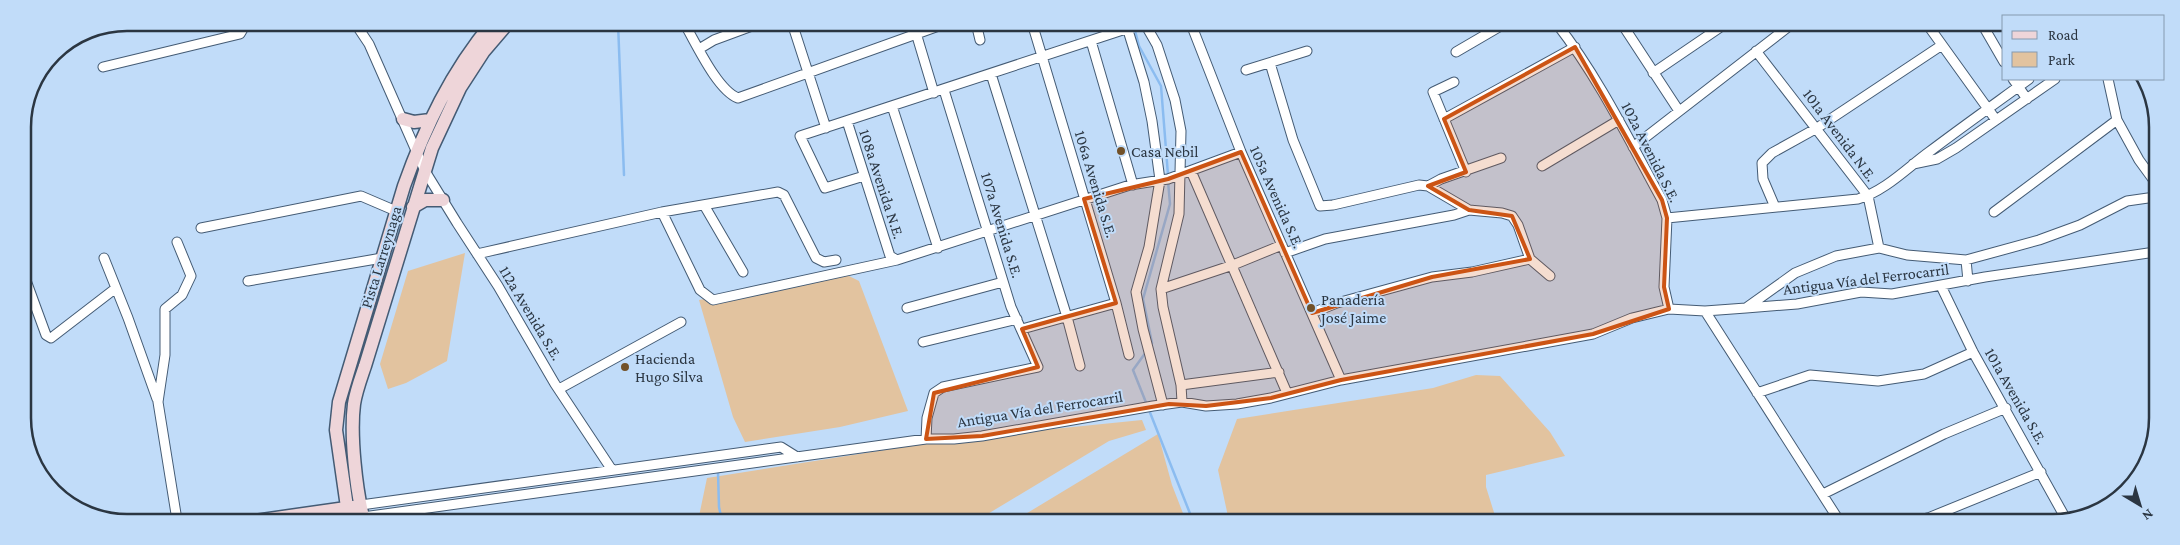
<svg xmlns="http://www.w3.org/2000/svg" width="2180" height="545" viewBox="0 0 2180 545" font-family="'Crimson Pro',serif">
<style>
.green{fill:#e2c39f}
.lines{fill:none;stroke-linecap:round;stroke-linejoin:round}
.stream{stroke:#8bbcf0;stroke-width:2.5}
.minor-casing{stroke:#445b74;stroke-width:11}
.secondary-casing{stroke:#445b74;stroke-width:15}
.minor{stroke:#fff;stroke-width:9}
.secondary{stroke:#eed5d9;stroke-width:12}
.marked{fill:#cc5414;fill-opacity:0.2;stroke:#cc5414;stroke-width:4;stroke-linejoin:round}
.poi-dot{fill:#725128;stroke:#c1dcf9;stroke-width:2}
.labels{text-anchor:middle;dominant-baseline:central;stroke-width:4;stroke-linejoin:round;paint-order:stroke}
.street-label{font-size:16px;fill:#2b3642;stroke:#c1dcf9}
.poi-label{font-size:16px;fill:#2b3642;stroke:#c1dcf9;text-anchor:start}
.rim{fill:none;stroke:#2b3642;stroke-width:2.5}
</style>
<rect width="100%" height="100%" fill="#c1dcf9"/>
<path class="green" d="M465 253 447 361 406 383 388 389 380 364 408 271Z
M841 272 859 281 908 411 840 427 745 442 733 417 699 300Z
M1476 375 1500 376 1550 432 1565 456 1486 475V487L1497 522 1229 521 1218 470 1237 419 1433 388Z
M1142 420 1146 430 1109 441 976 521H698L707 478 954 439Z
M1158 434 1172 485 1186 521H1014Z"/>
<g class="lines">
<path class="stream" d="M618 23 624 175
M1134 27 1139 46 1161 86 1168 175
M1150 345 1152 343 1143 299 1170 204 1168 181
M1146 352 1133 370 1147 405
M1149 410 1193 521
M718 472 719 507 722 521"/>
<g class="minor-casing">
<path id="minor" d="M355 23 369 44 425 171 457 223 498 286 555 384 612 470
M684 23C696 43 717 90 738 98L947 23
M792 23 826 128
M913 23 934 93
M976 23 980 40
M1032 23 1116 303 1129 355
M1126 24 1144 82 1152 121 1160 180 1149 247 1136 292 1143 329 1163 405
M1145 24 1157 45 1175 100 1181 131 1179 214 1161 289 1163 307 1181 385 1182 402
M1191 24 1241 152 1341 380
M1557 24C1599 78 1629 140 1662 200L1667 218 1664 287 1669 309
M1622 24 1679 111
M1927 24 1996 120
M1982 24 2004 62
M1091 41 1133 185
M699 49 714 40 760 23
M1756 51 1868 196 1879 248
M1456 52 1504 24
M1270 63 1293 140 1320 206 1333 205 1419 185 1428 186 1469 210 1502 213 1512 216 1518 225 1530 259 1550 276
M103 67 240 34 243 29 240 23
M1246 70 1307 51
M1653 73 1725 24
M991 74 1067 317 1080 366
M2013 79 2027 99
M2108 79 2117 120 2139 160 2155 182
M1454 82 1433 92 1466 172
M892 106 938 248
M1444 119 1575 47
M847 121 890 256 897 260 1130 185 1168 179 1241 152
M1633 147 1792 24
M1913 164 1937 159 1956 148 2055 79
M1542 166 1619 120
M1191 171 1287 393
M864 176 825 188 800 136 1141 24
M1428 186 1441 179 1501 158
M704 205 743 272
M1775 207 1763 179 1762 163 1772 153 1817 128 1942 45
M662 212 700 290 713 300 897 260
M1994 212 2117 120
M1667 218 1858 199C1885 191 1907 168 1929 152 1962 127 1996 103 2029 79
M201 228 361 196 396 211
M1285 253 1325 239 1454 215 1469 210
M477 254 662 212 778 192 784 195 816 258 824 262 836 260
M104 258 128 318 157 399
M1966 260 1968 281
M24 275 46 335 51 338 116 288
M248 281 382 258
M1941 286 1973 352 2066 519
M1161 289 1233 265 1282 245
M907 308 1003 282
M1746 308 1795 273 1836 256 1879 248 1907 255 1966 260 2039 240 2080 225 2127 201 2155 197
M1705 311 1840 522
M1312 313 1337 303 1432 277 1472 272 1530 259
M1022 329 1116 303
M923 342 1017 319
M1181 385 1279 372
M559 389 681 322
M1757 393 1810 375 1878 381 1924 374 1973 352
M926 439 927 418 934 393 943 387 1038 367 1011 307 944 90
M1823 494 1944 434 2006 408
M361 505 781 447 797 457
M363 517 926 439H954L982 436 1153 406 1182 402 1206 406 1237 404 1271 398 1341 380 1593 334 1632 318 1669 309 1705 311 1746 308 1797 304 1861 292 1892 294 1985 277 2155 252
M177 520 158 402 165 355V309L182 295 191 276 177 242
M1908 522 1928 518 2041 472"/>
</g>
<g class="secondary-casing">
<path id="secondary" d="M403 119 414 122 430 120
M413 207 425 200H443
M254 521 353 507
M349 521 336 430 339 402 404 186C425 127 451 72 492 23
M364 521C356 490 350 435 354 404 356 391 361 378 365 366L432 148 460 88 484 51 508 23"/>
</g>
<use href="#minor" class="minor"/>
<use href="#secondary" class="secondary"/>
</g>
<path class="marked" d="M1575 47 1662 200 1667 218 1664 287 1669 309 1593 334 1341 380 1271 398 1206 406 1169 404 982 436 926 439 934 393 1038 367 1022 329 1116 303 1084 199 1168 179 1241 152 1312 313 1432 277 1530 259 1512 216 1469 210 1428 186 1466 172 1444 119Z"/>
<g class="poi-dot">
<circle cx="1121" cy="151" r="5"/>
<circle cx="1311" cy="308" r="5"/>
<circle cx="625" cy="367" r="5"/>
</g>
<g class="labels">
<g class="street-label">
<text transform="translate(1840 135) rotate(53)">101a Avenida N.E.</text>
<text transform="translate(1651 152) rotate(63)">102a Avenida S.E.</text>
<text transform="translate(882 184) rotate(72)">108a Avenida N.E.</text>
<text transform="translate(1096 184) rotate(73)">106a Avenida S.E.</text>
<text transform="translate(1277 197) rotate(66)">105a Avenida S.E.</text>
<text transform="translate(1002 225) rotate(73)">107a Avenida S.E.</text>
<text transform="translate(381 257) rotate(-73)">Pista Larreynaga</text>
<text transform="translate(1866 279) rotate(-7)">Antigua Vía del Ferrocarril</text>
<text transform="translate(531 313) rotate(59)">112a Avenida S.E.</text>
<text transform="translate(2016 396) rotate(60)">101a Avenida S.E.</text>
<text transform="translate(1040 409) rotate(-9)">Antigua Vía del Ferrocarril</text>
</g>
<g class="poi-label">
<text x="1131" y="151">Casa Nebil</text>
<text x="1321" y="299">Panadería<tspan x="1321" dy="18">José Jaime</tspan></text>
<text x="635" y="358">Hacienda<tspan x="635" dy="18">Hugo Silva</tspan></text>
</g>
</g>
<path d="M0 0H2180V545H0ZM127 31H2053A96 96 0 0 1 2149 127V418A96 96 0 0 1 2053 514H127A96 96 0 0 1 31 418V127A96 96 0 0 1 127 31Z" fill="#c1dcf9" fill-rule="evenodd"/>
<path class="rim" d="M127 31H2053A96 96 0 0 1 2149 127V418A96 96 0 0 1 2053 514H127A96 96 0 0 1 31 418V127A96 96 0 0 1 127 31Z"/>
<rect x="2002" y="15" width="162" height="65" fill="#c1dcf9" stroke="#859ab0"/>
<rect x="2012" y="31" width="25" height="8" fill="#eed5d9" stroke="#859ab0"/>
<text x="2048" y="40" font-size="15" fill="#2b3642">Road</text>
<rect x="2012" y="52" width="25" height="15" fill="#e2c39f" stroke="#859ab0"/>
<text x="2048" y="65" font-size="15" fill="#2b3642">Park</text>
<g transform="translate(2140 505) rotate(142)" stroke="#c1dcf9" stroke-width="4" paint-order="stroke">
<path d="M0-4L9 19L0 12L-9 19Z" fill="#2b3642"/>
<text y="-8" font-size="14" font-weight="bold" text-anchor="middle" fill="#2b3642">N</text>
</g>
</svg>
